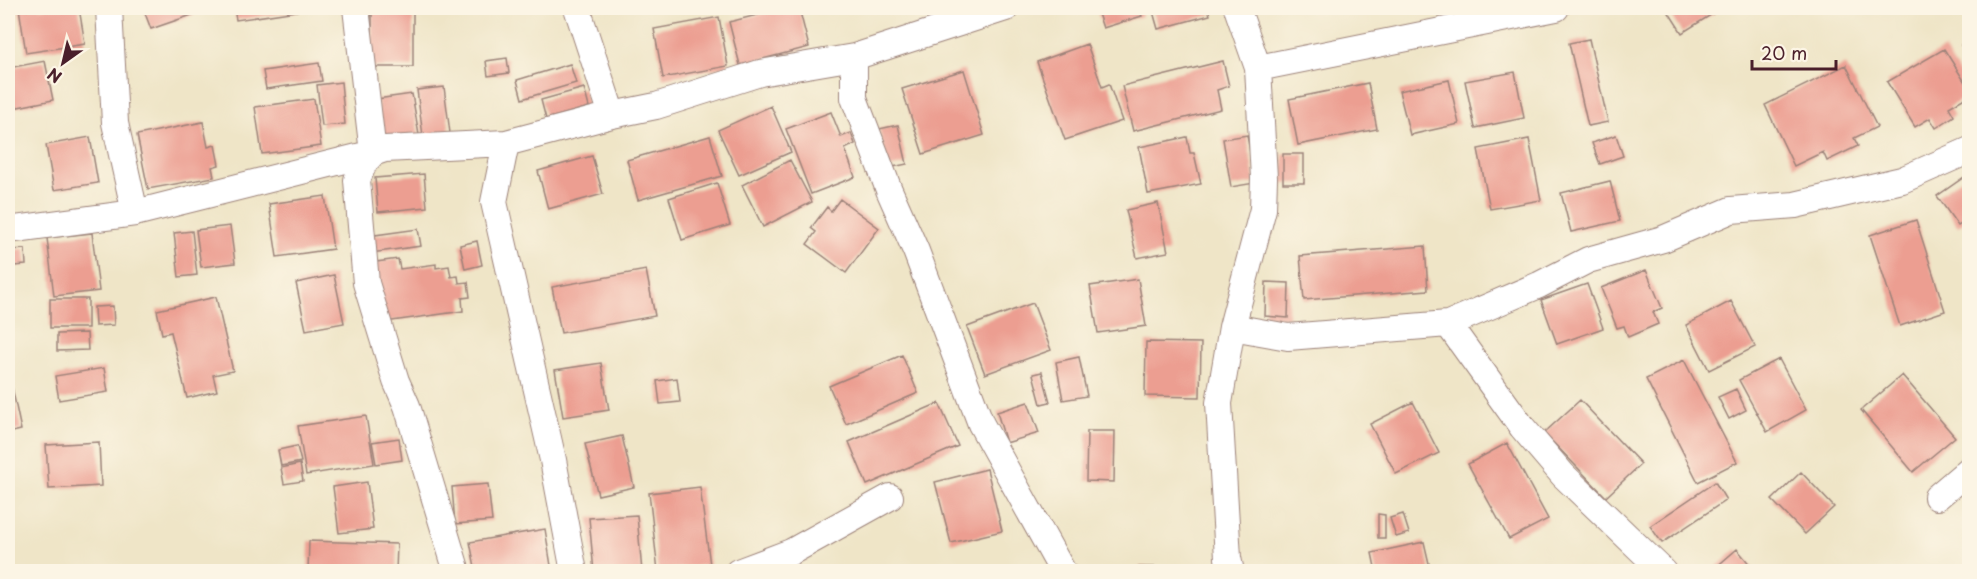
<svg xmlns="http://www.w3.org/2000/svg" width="1977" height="579" viewBox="0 0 1977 579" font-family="'Playpen Sans',sans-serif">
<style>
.building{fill:#ec9e91}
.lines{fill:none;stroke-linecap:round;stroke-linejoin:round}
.street-casing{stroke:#9c8279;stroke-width:28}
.street{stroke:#fff;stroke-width:26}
</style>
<rect width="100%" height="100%" fill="#fcf5e5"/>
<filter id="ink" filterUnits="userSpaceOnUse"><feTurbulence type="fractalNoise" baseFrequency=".0167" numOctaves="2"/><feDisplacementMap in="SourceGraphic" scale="12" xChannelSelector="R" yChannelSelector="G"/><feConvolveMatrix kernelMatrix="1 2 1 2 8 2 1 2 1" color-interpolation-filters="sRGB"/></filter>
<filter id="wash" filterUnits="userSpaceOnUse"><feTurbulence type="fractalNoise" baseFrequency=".008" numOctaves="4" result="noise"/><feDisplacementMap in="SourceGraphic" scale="24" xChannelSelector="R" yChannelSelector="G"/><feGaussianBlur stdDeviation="1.35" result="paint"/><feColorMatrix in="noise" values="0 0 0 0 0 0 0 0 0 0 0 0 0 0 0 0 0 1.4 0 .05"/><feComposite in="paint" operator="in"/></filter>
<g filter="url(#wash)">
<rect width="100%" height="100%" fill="#efe5c7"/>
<g id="blocks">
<path class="building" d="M19 8H79L85 44 26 53Z
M143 8H212L151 29Z
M234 8H296L297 11 236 20Z
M785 8H799L809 47 740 65 729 22Z
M1096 8H1139L1142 16 1103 28Z
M1152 8H1208L1210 15 1158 29Z
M1666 8H1722L1682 33Z
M372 9H413V67H372Z
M719 17 728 66 663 78 654 29Z
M1589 39 1608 122 1588 126 1569 43Z
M1970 41V61L1961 45Z
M1087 44 1102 87 1109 84 1122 121 1065 140 1037 62Z
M1944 49 1970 90V95L1949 107 1954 116 1936 128 1930 118 1915 127 1887 82Z
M507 58 509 73 488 76 486 61Z
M45 61 53 100 8 109V68Z
M1223 61 1229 86 1217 90 1221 109 1133 131 1122 86Z
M319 63 322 81 266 89 263 71Z
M570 64 576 83 522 99 517 80Z
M1846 65 1877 127 1854 138 1858 146 1827 161 1823 152 1794 166 1765 105Z
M964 70 984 135 923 154 902 89Z
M1515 72 1524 118 1475 128 1465 81Z
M1449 80 1459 124 1410 135 1399 91Z
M341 82 345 124 322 126 317 85Z
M1368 83 1377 129 1298 145 1289 99Z
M444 87 450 133 423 136 417 90Z
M584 88 589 107 546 119 541 100Z
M412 94 419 135 383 140 377 99Z
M314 99 321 146 262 154 255 107Z
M771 106 791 152 739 175 718 130Z
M831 112 841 137 851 133 855 144 845 149 855 177 811 194 786 129Z
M203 122 208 147 215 145 219 165 212 167 214 177 148 189 137 135Z
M898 125 907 164 888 168 879 129Z
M1247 135 1255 183 1231 187 1223 139Z
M1616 135 1623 156 1600 164 1592 143Z
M710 136 722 176 638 200 627 160Z
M90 137 98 183 54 190 46 145Z
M1187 137 1190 153H1194L1201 184 1148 194 1139 147Z
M1529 139 1541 200 1490 209 1478 149Z
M1283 154H1304V183H1283Z
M592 156 603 194 548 209 538 171Z
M790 160 812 202 763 227 742 185Z
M1970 173V218L1958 226 1937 196Z
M424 174 427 207 378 212 375 178Z
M1610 181 1620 221 1571 232 1561 193Z
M717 183 730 225 682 240 669 198Z
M325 196 333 249 277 257 269 204Z
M840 199 879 228 846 273 807 244 816 232 811 228 827 207 831 211Z
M1158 203 1168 252 1137 258 1126 210Z
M1916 220 1945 311 1900 326 1870 235Z
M230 226 235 263 201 267 196 230Z
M418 229 421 246 371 253 368 236Z
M192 231 197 275 179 277 174 233Z
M92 233 99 291 54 296 47 238Z
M477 241 482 265 465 269 460 245Z
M1425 246 1428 290 1304 300 1300 256Z
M25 249 26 265 13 266 12 250Z
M398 259 400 269 436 264V268L449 266 451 277 458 276 459 283 468 282 470 297 462 298 463 311 378 323 369 263Z
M646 270 655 316 561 333 552 287Z
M1646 270 1662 308 1653 312 1658 324 1628 337 1624 326 1617 328 1601 288Z
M334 275 344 323 306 330 296 283Z
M1138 279 1146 326 1098 333 1090 286Z
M1266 282 1289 283 1288 318 1265 316Z
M1587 284 1603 328 1557 344 1541 300Z
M216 297 233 371 213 375 217 391 187 398 171 332 162 334 157 310Z
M50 299H88V328H50Z
M1731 301 1755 347 1709 370 1686 325Z
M1033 303 1051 350 985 374 967 327Z
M113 306 114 325 95 326 94 307Z
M87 333 88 350 57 351V334Z
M1146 342 1201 343 1200 397 1145 396Z
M902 355 918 393 846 424 829 386Z
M1079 357 1087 396 1063 400 1056 362Z
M1779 359 1806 410 1767 432 1739 380Z
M1684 360 1737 462 1698 482 1646 379Z
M601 363 609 410 563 417 555 370Z
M104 368 108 392 59 400 55 376Z
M1042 372 1050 402 1041 404 1033 374Z
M1902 375 1955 437 1913 472 1861 410Z
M677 378 680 402 660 404 657 381Z
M11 382 21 430 8 433V383Z
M1736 389 1746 410 1729 419 1718 397Z
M1580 400 1641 464 1606 497 1544 433Z
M1028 402 1039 433 1006 443 997 412Z
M1413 402 1439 453 1396 474 1370 424Z
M939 403 958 446 867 485 849 442Z
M366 416 374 464 306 475 298 426Z
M1087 431H1115L1114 482 1086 481Z
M622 436 634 487 598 495 585 444Z
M399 438 402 460 376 464 372 442Z
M99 442 101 486 49 489 46 445Z
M1507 443 1548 519 1509 539 1468 464Z
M297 446 301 462 281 466 278 450Z
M300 464 303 481 284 484 281 468Z
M987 469 1002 531 951 543 935 482Z
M1801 472 1834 507 1805 534 1772 500Z
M367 482 373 529 339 533 333 487Z
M1715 482 1726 500 1662 543 1650 526Z
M488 484 492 521 455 524 452 487Z
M700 487 710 565 658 571 649 493Z
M1378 514 1385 515V538H1378Z
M1403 514 1409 533 1396 537 1390 518Z
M637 515 642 572H594L589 518Z
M545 529 552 572H476L470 542Z
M309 541 397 544 396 572H308Z
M1424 542 1431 572H1376L1372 553Z
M1737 549 1756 572H1716L1714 569Z
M1218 566V572H1170V567Z
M1139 567H1160V572H1139Z"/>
</g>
</g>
<g filter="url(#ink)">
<use href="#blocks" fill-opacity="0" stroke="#9c8279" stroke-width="1.5"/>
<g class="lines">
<g class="street-casing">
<path id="street" d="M109 8 115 123 135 213
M577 8 612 115
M854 57V98L889 190 916 251 981 424 1063 572
M1258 68 1556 8
M506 143 494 202 553 460 574 572
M8 230 135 213 373 153 356 8
M1448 324 1522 427 1563 475 1664 572
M1232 327 1288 337 1448 324 1539 285 1588 260 1663 239 1731 210 1795 205 1902 180 1970 150
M1937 497 1970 469
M457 572 407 406 396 381 366 283 357 180 364 163 373 153 385 149 506 143 612 115 656 106 760 73 854 57 1006 8
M738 572 791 552 890 497
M1231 572 1228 558 1219 403 1232 327 1263 209 1264 178 1258 68 1237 8"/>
</g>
<use href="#street" class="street"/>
</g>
</g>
<rect width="1977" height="579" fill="none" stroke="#fcf5e5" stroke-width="30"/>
<g transform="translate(63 63) rotate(214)" stroke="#fcf5e5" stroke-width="4.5" paint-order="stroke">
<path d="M0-4.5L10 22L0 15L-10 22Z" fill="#4a1f2b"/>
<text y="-9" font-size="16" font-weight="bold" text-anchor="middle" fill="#4a1f2b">N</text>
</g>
<path d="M1752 60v9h84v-9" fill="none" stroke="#4a1f2b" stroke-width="3"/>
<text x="1761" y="60" font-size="18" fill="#4a1f2b" stroke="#fcf5e5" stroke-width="4.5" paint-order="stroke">20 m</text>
</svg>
